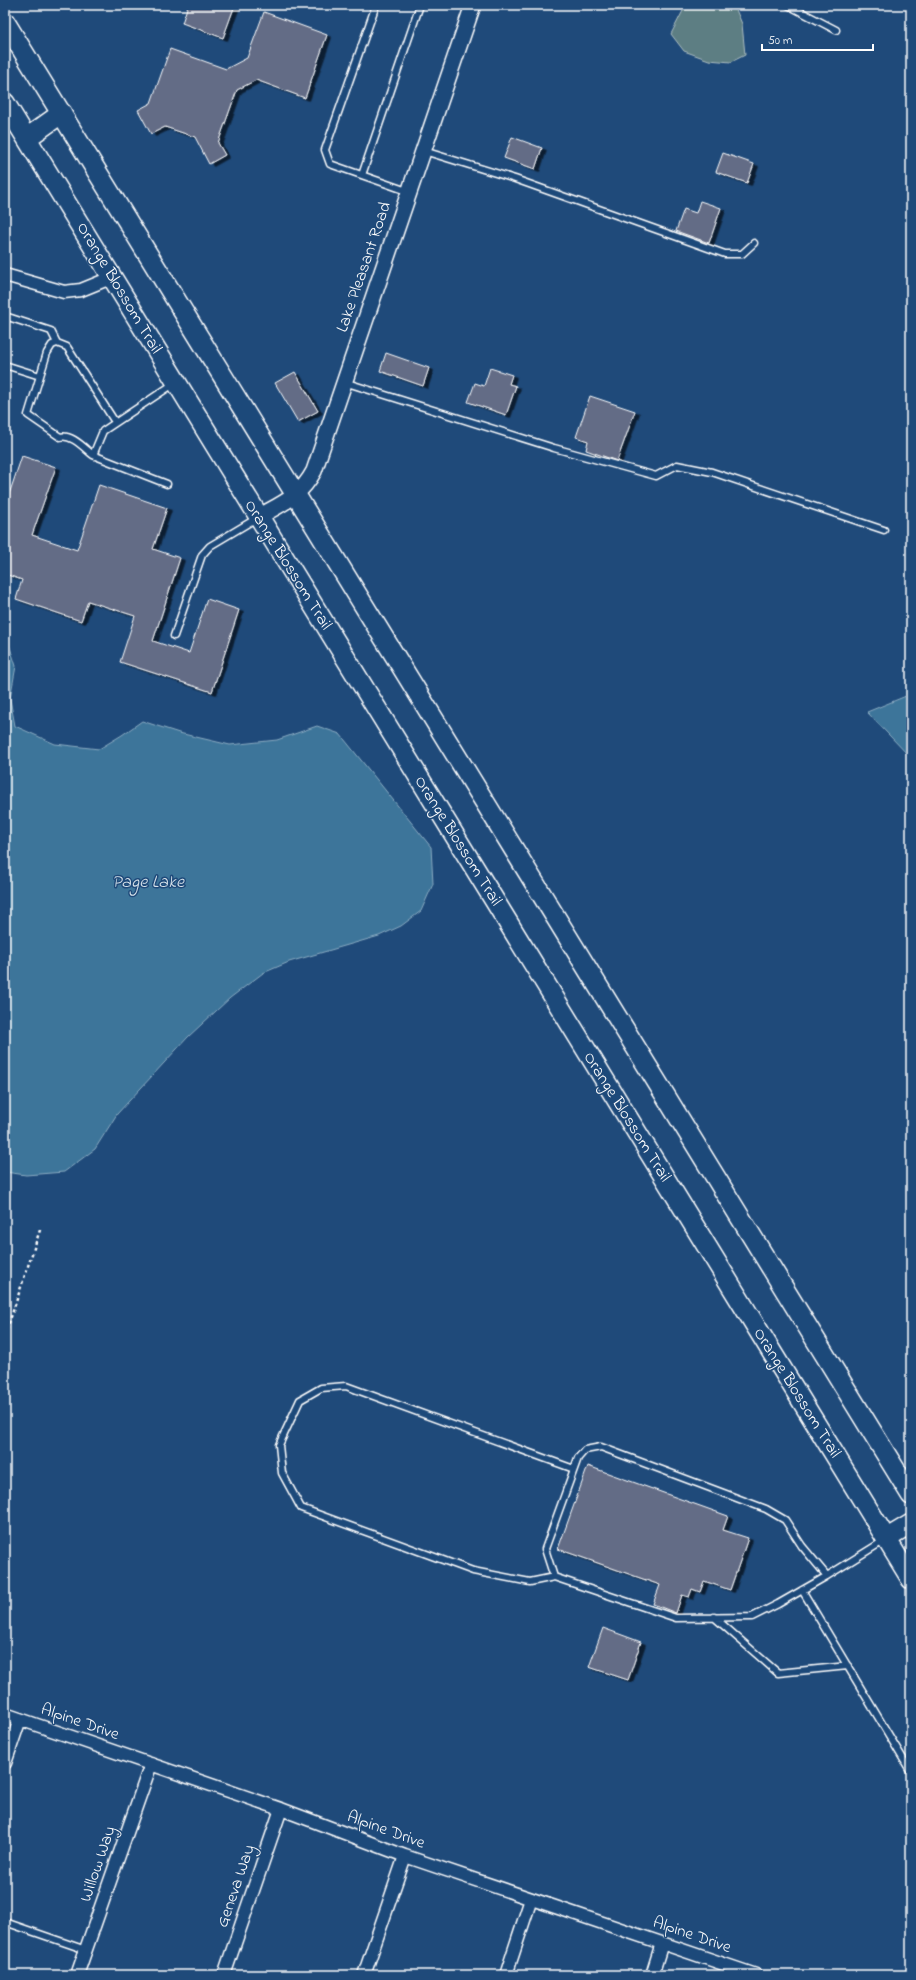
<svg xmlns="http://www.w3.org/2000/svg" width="916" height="1980" viewBox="0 0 916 1980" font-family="'Indie Flower',sans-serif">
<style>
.green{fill:#5d7e83;stroke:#aebec1}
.water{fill:#3e759a;stroke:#8bacc2}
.building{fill:#646c86;stroke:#fff;filter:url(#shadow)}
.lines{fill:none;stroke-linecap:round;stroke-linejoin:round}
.service-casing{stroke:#fff;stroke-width:9}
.minor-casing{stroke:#fff;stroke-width:15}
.tertiary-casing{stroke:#fff;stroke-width:18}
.primary-casing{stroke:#fff;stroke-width:22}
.path{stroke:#fff;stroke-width:2.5;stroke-dasharray:3 3;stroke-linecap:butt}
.service{stroke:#1f4a7a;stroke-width:6}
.minor{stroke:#1f4a7a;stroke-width:12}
.tertiary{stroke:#1f4a7a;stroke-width:15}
.primary{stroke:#1f4a7a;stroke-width:19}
.labels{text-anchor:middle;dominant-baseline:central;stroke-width:3;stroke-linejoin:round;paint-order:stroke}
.street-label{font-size:17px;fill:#fff;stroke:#1f4a7a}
.water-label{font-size:18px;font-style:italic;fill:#d8e3eb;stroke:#1f4a7a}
</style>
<defs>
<filter id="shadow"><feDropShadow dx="4.5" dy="2.5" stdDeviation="0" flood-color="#0009"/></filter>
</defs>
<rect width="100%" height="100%" fill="#1f4a7a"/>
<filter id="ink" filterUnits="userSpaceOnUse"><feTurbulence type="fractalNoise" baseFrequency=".025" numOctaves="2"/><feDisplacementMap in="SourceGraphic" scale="8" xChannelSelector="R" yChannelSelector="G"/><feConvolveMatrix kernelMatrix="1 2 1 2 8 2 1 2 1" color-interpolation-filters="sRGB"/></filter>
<g filter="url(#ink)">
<path class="green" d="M686 5H734L742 24 745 55 731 62 709 60 684 51 671 34Z"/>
<path class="water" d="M5 632 16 666 10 699 15 726 55 744 99 749 122 735 142 721 179 733 230 745 277 740 317 726 340 734 431 847 433 884 421 911 401 926 379 936 289 962 263 973 230 998 188 1037 117 1114 95 1149 64 1172 26 1175 5 1172Z
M911 694V758L867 712Z"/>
<path class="building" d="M188 5H235L223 38 182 23Z
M264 12 327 35 305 98 256 80 237 90 218 143 225 155 209 164 195 137 165 127 151 134 138 110 151 103 170 49 226 69 247 58Z
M512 137 542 148 535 169 504 158Z
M723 153 754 164 747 183 716 172Z
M700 201 721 208 709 243 676 231 684 209 696 213Z
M386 353 429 368 423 386 380 371Z
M490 368 512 375 509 384 516 386 506 415 468 402 475 383 484 386Z
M295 372 318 411 298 422 275 383Z
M590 396 635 411 617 461 586 450 588 441 576 437Z
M22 456 56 467 32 535 77 550 99 485 167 508 153 549 180 558 153 641 189 653 207 599 239 610 212 692 120 662 135 616 88 601 81 621 16 599 22 580 5 574V506Z
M588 1466 728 1516 723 1530 748 1538 730 1590 704 1581 700 1592 692 1589 689 1597 682 1595 676 1613 653 1604 660 1585 558 1549Z
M603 1628 641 1642 628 1680 589 1667Z"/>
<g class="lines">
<g class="service-casing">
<path id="service" d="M376 5 325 150 330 164 410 192
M788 5 836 30
M424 151 515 179 725 254H742L754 243
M362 175 420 5
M5 316 51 331 57 343
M5 365 40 376
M344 382 554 448 656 476 677 465 712 472 884 530
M93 455C84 448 72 434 60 437L28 415 47 353 52 345 57 343 67 347 115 422
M167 484 93 455 103 431 175 383
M174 636 202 555 210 546 257 518
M827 1576 802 1546 785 1520 766 1509 601 1447 585 1450 578 1458 545 1549 554 1577 676 1618 752 1617 778 1604 827 1576 885 1540
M554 1577 530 1582 473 1571 301 1508 282 1473 279 1445 300 1400 321 1388 346 1386 574 1469
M802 1590 911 1772
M714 1617 778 1673 848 1666
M5 1922 86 1950"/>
</g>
<g class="minor-casing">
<path id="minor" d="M5 275 64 292 81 290 113 277
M5 1714 281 1809 405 1856 756 1975
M5 1763 20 1719
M77 1975 151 1764
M224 1975 281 1809
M364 1975 405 1856
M506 1975 531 1899
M652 1975 662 1943"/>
</g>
<g class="tertiary-casing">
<path id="tertiary" d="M258 517C283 503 300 497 314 471L473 5"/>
</g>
<g class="primary-casing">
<path id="primary" d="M5 22 911 1495
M5 103 911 1579
M27 138 62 113
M886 1539 911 1524"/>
</g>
<path class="path" d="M5 1335 41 1227"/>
<use href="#service" class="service"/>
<use href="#minor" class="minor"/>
<use href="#tertiary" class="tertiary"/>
<use href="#primary" class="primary"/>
</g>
</g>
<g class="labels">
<g class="street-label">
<text transform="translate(364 267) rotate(-71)">Lake Pleasant Road</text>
<text transform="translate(119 288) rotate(59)">Orange Blossom Trail</text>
<text transform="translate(288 565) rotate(58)">Orange Blossom Trail</text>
<text transform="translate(458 841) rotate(58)">Orange Blossom Trail</text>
<text transform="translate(627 1117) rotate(58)">Orange Blossom Trail</text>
<text transform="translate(797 1393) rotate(58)">Orange Blossom Trail</text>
<text transform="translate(80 1722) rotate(19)">Alpine Drive</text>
<text transform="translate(386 1830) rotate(20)">Alpine Drive</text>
<text transform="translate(98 1864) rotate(-71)">Willow Way</text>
<text transform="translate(236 1886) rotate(-71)">Geneva Way</text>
<text transform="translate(692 1935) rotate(19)">Alpine Drive</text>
</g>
<g class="water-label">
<text x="148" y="883">Page Lake</text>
</g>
</g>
<rect width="916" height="1980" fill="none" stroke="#1f4a7a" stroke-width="20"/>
<rect x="10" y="10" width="896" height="1960" fill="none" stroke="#fff" stroke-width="1.5" filter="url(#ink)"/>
<path d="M762 44v6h111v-6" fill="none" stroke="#ffffff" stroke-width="2"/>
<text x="768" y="44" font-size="12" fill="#ffffff" stroke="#1f4a7a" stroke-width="3" paint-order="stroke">50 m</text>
</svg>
